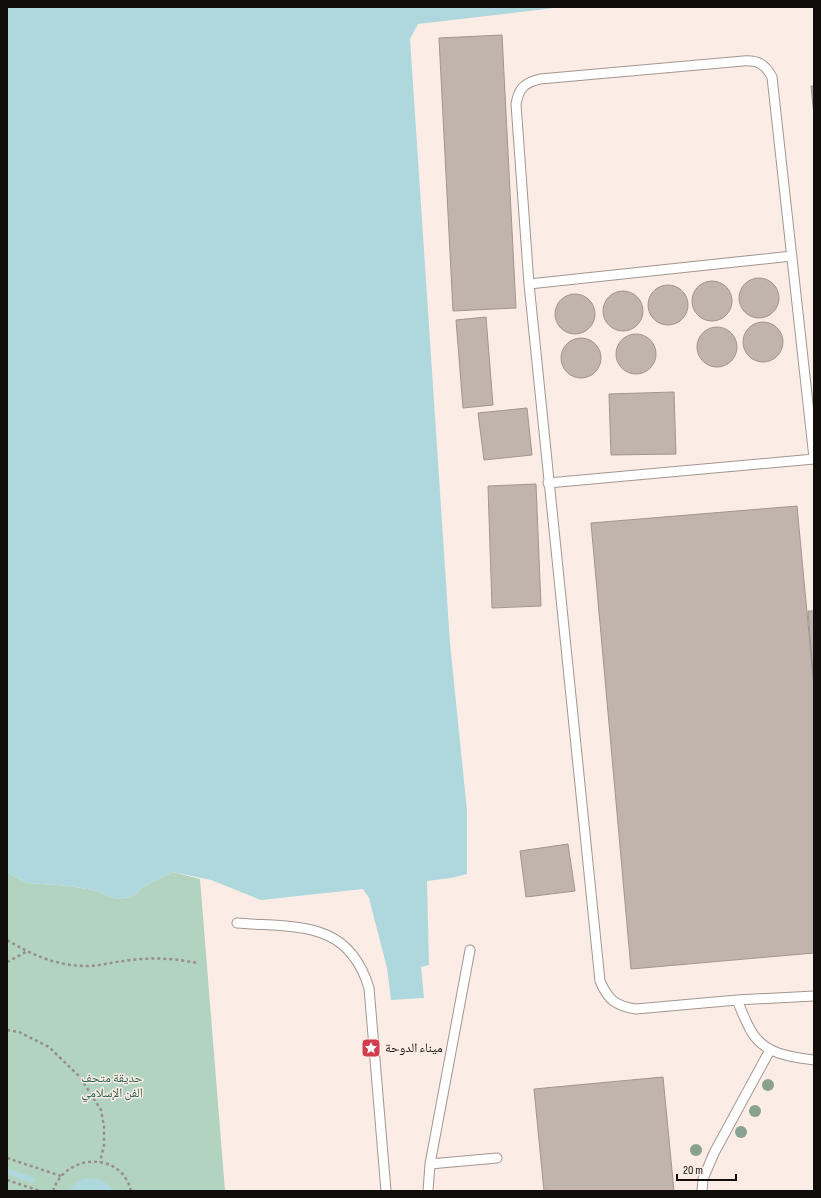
<svg xmlns="http://www.w3.org/2000/svg" width="821" height="1198" viewBox="0 0 821 1198" font-family="'Sofia Sans Condensed','Noto Naskh Arabic',sans-serif">
<style>
.green{fill:#b1d3c0}
.water{fill:#aed8dd}
.lines{fill:none;stroke-linecap:round;stroke-linejoin:round}
.stream{stroke:#aed8dd;stroke-width:6}
.building{fill:#c1b4ad;stroke:#a2958e}
.service-casing{stroke:#a39690;stroke-width:11}
.path{stroke:#988e89;stroke-width:2.5;stroke-dasharray:3 3;stroke-linecap:butt}
.service{stroke:#fff;stroke-width:9}
.tree{fill:#89a290}
.labels{text-anchor:middle;dominant-baseline:central;stroke-width:3;stroke-linejoin:round;paint-order:stroke}
.poi-label{font-size:13px;fill:#110d0b;stroke:#fbede6;text-anchor:start}
.park-label{font-size:13px;fill:#2c654a;stroke:#fbede6}
</style>
<rect width="100%" height="100%" fill="#fbede6"/>
<path class="green" d="M7 872 27 883 70 886 97 891 116 899 131 897 148 884 173 872 200 879 225 1191H7Z"/>
<path class="water" d="M7 7H563L418 24 410 39 450 643 467 811V874L451 878 427 881 429 965 421 967 424 998 391 1000 387 968 369 898 363 889 261 900 211 880 173 872 148 884 131 897 116 899 97 891 70 886 27 883 7 872Z
M87 1178C98 1178 107 1181 114 1191H69C73 1184 79 1181 87 1178Z"/>
<g class="lines">
<path class="stream" d="M7 1171 32 1180"/>
</g>
<path class="building" d="M502 35 516 308 453 311 439 38Z
M811 86H814V116Z
M739 298a20 20 0 1 1 40 0a20 20 0 1 1-40 0Z
M692 301a20 20 0 1 1 40 0a20 20 0 1 1-40 0Z
M648 305a20 20 0 1 1 40 0a20 20 0 1 1-40 0Z
M603 311a20 20 0 1 1 40 0a20 20 0 1 1-40 0Z
M555 314a20 20 0 1 1 40 0a20 20 0 1 1-40 0Z
M486 317 493 405 463 408 456 320Z
M743 342a20 20 0 1 1 40 0a20 20 0 1 1-40 0Z
M697 347a20 20 0 1 1 40 0a20 20 0 1 1-40 0Z
M616 354a20 20 0 1 1 40 0a20 20 0 1 1-40 0Z
M561 358a20 20 0 1 1 40 0a20 20 0 1 1-40 0Z
M674 392 676 454 611 455 609 394Z
M527 408 532 455 484 460 478 413Z
M536 484 541 606 492 608 488 486Z
M797 506 814 687V953L631 969 591 523Z
M808 611H814V687Z
M568 844 575 891 526 897 520 851Z
M663 1077 674 1191H544L534 1089Z"/>
<g class="lines">
<g class="service-casing">
<path id="service" d="M529 284 792 256
M814 458 772 77C765 64 758 60 743 61L540 79C524 83 519 88 516 104L529 284 600 981C608 1000 616 1006 636 1009L737 1000 814 996
M548 483 814 459
M237 923C296 928 348 919 369 988L386 1191
M737 1000C741 1010 746 1022 751 1031 764 1054 790 1057 814 1060
M430 1164 497 1158
M428 1191 430 1164 470 950
M702 1191 703 1179 714 1153 770 1050"/>
</g>
<path class="path" d="M7 940C32 955 57 966 87 966 100 966 112 962 124 961 148 957 173 958 197 963
M7 962 26 952
M7 1030 19 1032 49 1047 80 1077 101 1110 104 1126V1145L100 1162
M7 1158 61 1176
M7 1180 40 1191
M53 1191C65 1153 122 1151 131 1191"/>
<use href="#service" class="service"/>
</g>
<g class="tree">
<circle cx="768" cy="1085" r="6"/>
<circle cx="755" cy="1111" r="6"/>
<circle cx="741" cy="1132" r="6"/>
<circle cx="696" cy="1150" r="6"/>
</g>
<defs>
<g id="sight-square" transform="scale(1)"><rect x="-9" y="-9" width="18" height="18" rx="4" fill="#cf3f50" stroke="#fbede6"/><path d="M0-6L1.8-2.2L6-1.7L2.9 1.2L3.7 5.4L0 3.3L-3.7 5.4L-2.9 1.2L-6-1.7L-1.8-2.2Z" fill="#fff"/></g>
</defs>
<g fill-rule="evenodd">
<use href="#sight-square" x="371" y="1048"/>
</g>
<g class="labels">
<g class="poi-label">
<text x="385" y="1048">ميناء الدوحة</text>
</g>
<g class="park-label">
<text x="112" y="1078">حديقة متحف<tspan x="112" dy="15">الفن الإسلامي</tspan></text>
</g>
</g>
<rect width="821" height="1198" fill="none" stroke="#110d0b" stroke-width="16"/>
<path d="M677 1174v6h59v-6" fill="none" stroke="#110d0b" stroke-width="2"/>
<text x="683" y="1174" font-size="12" fill="#110d0b" stroke="#fbede6" stroke-width="3" paint-order="stroke">20 m</text>
</svg>
